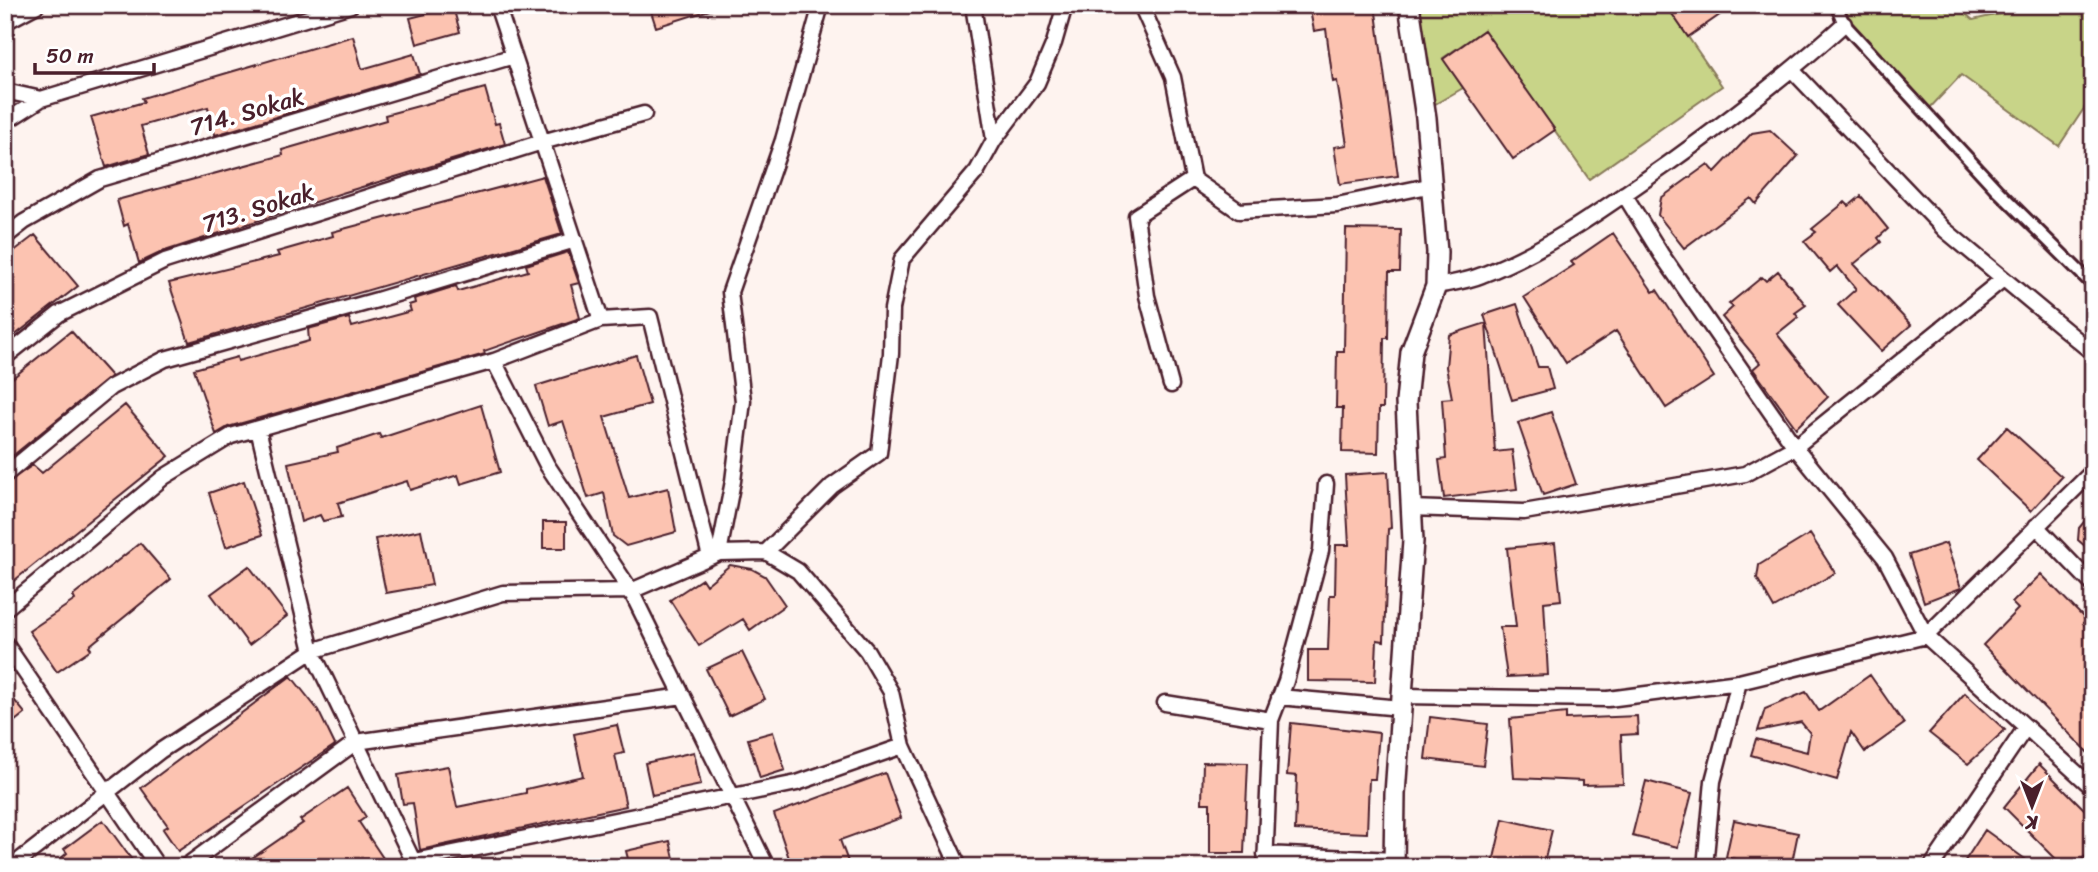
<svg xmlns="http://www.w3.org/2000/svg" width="2098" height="872" viewBox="0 0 2098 872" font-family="Sriracha,sans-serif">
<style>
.green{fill:#c8d488;stroke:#897a5a;stroke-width:2}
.building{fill:#fcc3b1;stroke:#4a1f2b;stroke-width:2}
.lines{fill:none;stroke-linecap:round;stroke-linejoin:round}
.pedestrian-casing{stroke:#4a1f2b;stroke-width:16}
.minor-casing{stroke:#4a1f2b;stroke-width:19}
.secondary-casing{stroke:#4a1f2b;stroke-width:24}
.pedestrian{stroke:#fff;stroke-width:10}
.minor{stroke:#fff;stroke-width:14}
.secondary{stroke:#fff;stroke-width:19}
.labels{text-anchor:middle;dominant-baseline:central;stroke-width:7;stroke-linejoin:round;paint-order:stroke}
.street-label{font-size:24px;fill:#4a1f2b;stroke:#fff}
</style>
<rect width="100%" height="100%" fill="#fef3ef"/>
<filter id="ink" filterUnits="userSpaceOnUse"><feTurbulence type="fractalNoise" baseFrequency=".0143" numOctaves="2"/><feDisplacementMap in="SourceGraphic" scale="14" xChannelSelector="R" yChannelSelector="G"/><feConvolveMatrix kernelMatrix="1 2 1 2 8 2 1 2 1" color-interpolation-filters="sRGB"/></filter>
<g filter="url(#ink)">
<path class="green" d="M1409 5H1666L1722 86 1589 179 1484 30 1443 58 1463 88 1425 110Z
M1836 5H1955L1973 20 2013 11 2023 5H2093V101L2085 107 2059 146 1961 75 1926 112 1844 24Z"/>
<path class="building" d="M649 5H716V8L656 27Z
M1309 5H1375L1398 176 1340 184 1334 147 1347 145 1337 81 1333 82 1326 29 1314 31Z
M1666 5H1734L1688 37Z
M453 7 460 32 417 44 410 18Z
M1484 30 1555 130 1513 159 1443 59Z
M353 36 362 69 414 54 420 74 215 135 208 107 141 126 149 154 106 167 91 117 144 102 142 98Z
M485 88 495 124 499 123 505 144 342 193 162 252 139 263 128 224 124 226 117 200 283 155 282 150 386 120 385 115Z
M1770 130 1798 156 1756 204 1751 198 1684 248 1658 215 1661 198 1708 164 1715 172 1752 133Z
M543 176 562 234 189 342 169 283 279 256 277 252 333 236 332 232Z
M1861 196 1888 229 1878 238 1881 242 1854 264 1911 325 1881 351 1838 305 1856 289 1837 266 1830 272 1804 241 1816 232 1812 229 1845 202 1849 206Z
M1346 229 1401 230 1400 272H1389L1388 338H1384L1383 408H1379L1378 453 1342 452 1343 408H1336L1337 351H1344Z
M1613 233 1653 292 1657 290 1714 377 1666 408 1616 331 1566 363 1524 297 1574 265 1571 262Z
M35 235 78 286 5 343V258Z
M568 252 579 283 571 285 580 318 484 351 485 354 228 427 216 434 194 369 237 357 238 361 309 341 308 329 349 318 352 327 411 311 409 305 415 303 414 299 456 286 458 291 528 271 526 265Z
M1778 271 1806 305 1795 313 1798 317 1777 334 1828 397 1796 428 1753 369 1760 363 1722 317 1733 307 1729 304 1762 277 1766 281Z
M1517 304 1538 367H1547L1553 389 1512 400 1484 315Z
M1486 323 1495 452 1512 450 1517 489 1444 498 1439 460 1446 459 1442 399 1452 398 1446 367 1449 335Z
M71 331 111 376 5 462V384Z
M636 355 650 404 604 417 629 498 668 488 676 532 626 546 613 536 604 493 588 498 563 421 548 426 536 386Z
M125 405 169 456 5 588V484L33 465 42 473Z
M481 405 500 472 461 484 458 475 410 490 407 481 338 503 342 517 323 521 320 515 301 522 288 463 338 452 337 448 379 434 381 438Z
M1551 412 1576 484 1543 495 1518 423Z
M2007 427 2062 477 2031 511 1977 460Z
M1388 472 1391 528 1388 529 1384 641 1377 640 1375 682 1308 681V650H1328L1330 595H1335L1336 545H1349L1345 475Z
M244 481 262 535 226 547 209 493Z
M2093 511V553L2078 540 2079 528Z
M543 522H566V548H543Z
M421 530 432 585 386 593 375 539Z
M1810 534 1835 573 1774 608 1757 578 1759 565Z
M140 543 171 579 89 646 91 649 57 672 29 631 75 600 73 596Z
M1555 543 1561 600 1544 602 1548 675 1507 677 1500 627H1516L1507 548Z
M1946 543 1961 588 1924 602 1909 555Z
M730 565 752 569 765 576 785 605 750 630 743 619 699 646 670 600 702 579 706 585Z
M249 566 287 616 249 645 211 594Z
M2041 574 2086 620 2083 623 2093 632V758L1983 645 2018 609 2012 603Z
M742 652 765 699 729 716 706 669Z
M1870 675 1904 724 1865 752 1851 732 1837 780 1751 755 1756 739 1807 752 1810 733 1801 722 1758 731 1765 709 1806 692 1819 711Z
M291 676 318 710 335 745 178 851 163 829 168 826 141 788Z
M5 689 25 713 5 729Z
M1965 693 2005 730 1968 764 1929 733Z
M1566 713V719L1637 716 1638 734 1621 735 1623 784 1583 785V781L1514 778 1510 719Z
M1430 717 1488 724 1483 766 1425 759Z
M1291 723 1379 733 1375 779H1369L1367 833 1295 830 1297 776 1287 775Z
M617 725 624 753 615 755 626 806 420 850 413 803 403 804 398 775 448 766 457 807 526 793V789L583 776 574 734Z
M773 732 785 770 760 778 748 739Z
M694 752 701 785 652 795 645 763Z
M1203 762 1248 763 1244 853H1210V803H1202Z
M2039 764 2093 818V849L2074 867H2064L2004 807Z
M885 773 901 818 840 840 850 867H792L774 814Z
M1646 781 1692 793 1678 847 1632 836Z
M347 788 366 817 359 822 389 867H239L303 823 300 820Z
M1503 819 1552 830 1543 867H1492Z
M103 820 137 867H51L67 853 64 849Z
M1734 820 1798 833 1791 867H1772L1726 857Z
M1985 830 2036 867H1961Z
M670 841 676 867H630L626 851Z"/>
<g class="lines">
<g class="pedestrian-casing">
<path id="pedestrian" d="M1836 5 1844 24 1997 190 2093 285"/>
</g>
<g class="minor-casing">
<path id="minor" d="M973 5 994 140
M1141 5 1173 77 1193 179 1239 211 1337 205 1433 185
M5 22 37 5
M1793 71 1945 230 2093 353
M5 91 41 99 351 5
M5 122 41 99
M1624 194 1661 254 1795 447 1885 558 1926 636 2093 788
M5 237 24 222 100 179 514 56
M1436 286C1451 283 1468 281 1482 275 1550 249 1610 204 1669 163 1730 119 1789 74 1844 24
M601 320 650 317 710 557
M5 357 59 314 165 261 542 142 644 114
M494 361 547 465 631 591 767 867
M1171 385 1147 296 1136 216 1193 179
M258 429 312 651 416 867
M5 475 111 387 165 359 377 300 575 240
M1411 508 1524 512 1745 474 1795 447 2003 279
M2036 526 2093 585
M766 552 832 486 879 453 891 354 892 309 902 259 977 171 994 140 1037 83 1054 43 1065 5
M719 553 733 481 743 401 730 292 783 140 821 5
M5 609 164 477 231 436 494 361 601 320 497 5
M5 643 158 867
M1402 696 1608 699 1739 682
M1279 697 1401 708
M1165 703 1271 720
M1265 854 1394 860
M11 867 160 751 312 651 503 593 631 591 719 553 766 552 798 571 867 651 891 692 903 746 959 867
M185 867 356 742 683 696
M406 867 414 861 797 783 903 746
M1265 867 1271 720 1286 681 1321 551 1326 484
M1705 867 1713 781 1739 682 1926 636 2093 471
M1931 867 2026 727"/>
</g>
<g class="secondary-casing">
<path id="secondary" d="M1394 867 1395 794 1413 541 1406 402 1411 352 1436 286 1437 252 1426 118 1409 5"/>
</g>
<use href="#pedestrian" class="pedestrian"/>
<use href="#minor" class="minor"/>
<use href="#secondary" class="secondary"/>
</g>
</g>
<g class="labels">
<g class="street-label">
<text transform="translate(247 112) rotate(-16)">714. Sokak</text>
<text transform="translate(258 208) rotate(-17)">713. Sokak</text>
</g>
</g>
<rect width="2098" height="872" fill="none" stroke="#fff" stroke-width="28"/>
<rect x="14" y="14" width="2070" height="844" fill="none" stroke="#4a1f2b" stroke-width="2.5" filter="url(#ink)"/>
<g transform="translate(2032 806) rotate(180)" stroke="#ffffff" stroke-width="5" paint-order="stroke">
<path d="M0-5L12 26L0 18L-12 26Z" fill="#4a1f2b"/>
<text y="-10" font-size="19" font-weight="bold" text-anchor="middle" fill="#4a1f2b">K</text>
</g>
<path d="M35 63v10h119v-10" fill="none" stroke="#4a1f2b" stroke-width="3.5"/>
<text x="46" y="63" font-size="21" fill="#4a1f2b" stroke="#ffffff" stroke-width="5" paint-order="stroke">50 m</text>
</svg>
